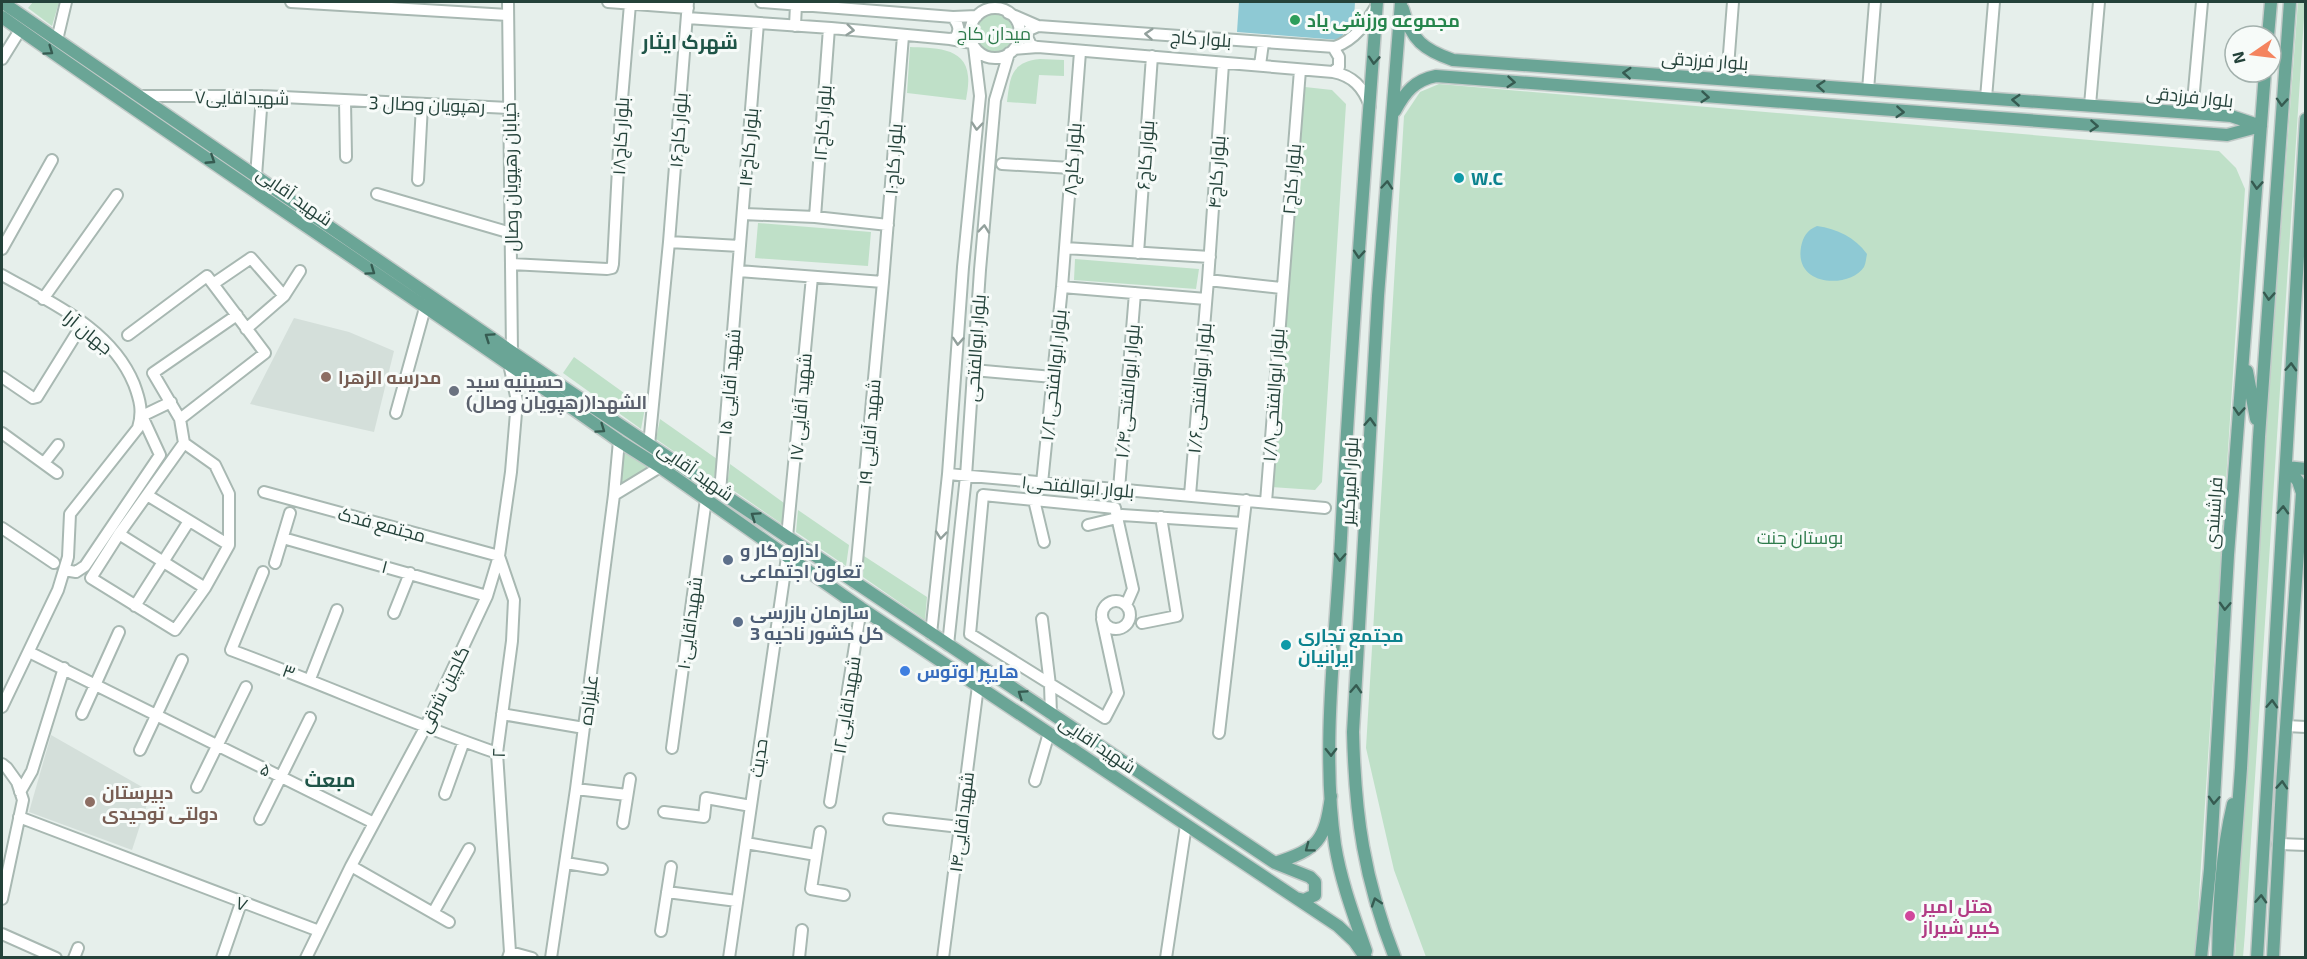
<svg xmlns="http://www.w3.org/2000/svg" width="2307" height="959" viewBox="0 0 2307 959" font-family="'Exo 2',Cairo,sans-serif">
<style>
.built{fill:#d4dfda}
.green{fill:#bfe0c8}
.water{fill:#8ec9d4}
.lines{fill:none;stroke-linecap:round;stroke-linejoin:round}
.minor-casing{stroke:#a8b8b2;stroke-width:14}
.major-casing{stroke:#c2cac8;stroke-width:15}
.minor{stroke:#fff;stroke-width:10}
.major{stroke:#6aa596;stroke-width:12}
.oneway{stroke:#92a09c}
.oneway2{stroke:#365b51}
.leisure-dot{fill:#2e9e5b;stroke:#f7fbf9;stroke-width:2}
.culture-dot{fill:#0f9aa8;stroke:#f7fbf9;stroke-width:2}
.education-dot{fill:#8d6e63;stroke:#f7fbf9;stroke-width:2}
.worship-dot{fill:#6b7280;stroke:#f7fbf9;stroke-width:2}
.service-dot{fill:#5c6f8a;stroke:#f7fbf9;stroke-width:2}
.shop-dot{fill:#3f7fe0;stroke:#f7fbf9;stroke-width:2}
.hotel-dot{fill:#d1479c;stroke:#f7fbf9;stroke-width:2}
.labels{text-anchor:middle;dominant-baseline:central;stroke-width:6;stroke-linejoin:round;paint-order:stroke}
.leisure-label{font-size:18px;font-weight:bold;fill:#27864d;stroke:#f7fbf9;text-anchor:start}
.park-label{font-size:18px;fill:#2d7a4b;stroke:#f7fbf9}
.street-label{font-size:18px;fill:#24423a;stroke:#f7fbf9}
.culture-label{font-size:18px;font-weight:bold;fill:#0d838f;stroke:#f7fbf9;text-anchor:start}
.education-label{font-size:18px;font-weight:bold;fill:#785e54;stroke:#f7fbf9;text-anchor:start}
.worship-label{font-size:18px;font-weight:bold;fill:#5b616d;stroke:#f7fbf9;text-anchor:start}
.service-label{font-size:18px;font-weight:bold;fill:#4e5e75;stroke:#f7fbf9;text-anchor:start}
.shop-label{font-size:18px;font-weight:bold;fill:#366cbe;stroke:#f7fbf9;text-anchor:start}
.hotel-label{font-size:18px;font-weight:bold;fill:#b23c85;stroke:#f7fbf9;text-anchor:start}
.neighbourhood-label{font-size:20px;font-weight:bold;fill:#1f5548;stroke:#f7fbf9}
</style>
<rect width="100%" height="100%" fill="#e6efeb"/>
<path class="built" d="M294 318 349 332 394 351 374 432 250 404Z
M51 735 151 792 132 850 29 812Z"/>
<path class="green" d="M33 2H59L52 26 28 8Z
M2298 2H2305L2245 933 2243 957H2235L2269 389Z
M975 33a19 19 0 1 1 38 0a19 19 0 1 1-38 0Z
M910 47C931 48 966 46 968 76 969 84 967 93 966 100L907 93Z
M1040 59 1064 60V76L1039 75 1036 104 1007 102C1010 77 1011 62 1040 59Z
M1439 84 2219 151 2236 168 2245 189 2195 957H1426L1394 870 1366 748 1404 116 1420 92Z
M1305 87 1332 90 1346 104 1322 482 1315 490 1271 487Z
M758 223 871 232 868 266 755 258Z
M1075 259 1199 269 1196 289 1074 280Z
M574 357 645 408 641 429 563 373Z
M660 419 717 459 714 479 656 439Z
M625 450 651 466 619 488Z
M730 464 784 503 782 524 727 486Z
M798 510 849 545 846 566 796 532Z
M864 556 927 597 925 620 863 577Z"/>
<path class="water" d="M1239 2H1355L1354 20 1339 40 1237 32Z
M1817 226C1837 229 1855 237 1867 254 1866 258 1866 263 1864 267 1851 288 1794 288 1801 247 1803 237 1807 230 1817 226Z"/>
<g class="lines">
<g class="minor-casing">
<path id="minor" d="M291 2 508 15
M508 2 512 353
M608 2 688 8
M761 2 953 17 977 16
M970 33a25 25 0 1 1 50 0a25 25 0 1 1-50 0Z
M1008 13 1038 26 1335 47C1356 39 1366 23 1377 5
M687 18 831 28 950 39 972 43
M795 26 796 4
M950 39 955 38C961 30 958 24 953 17
M57 40 66 2
M1037 47 1031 45 1027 37 1029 30 1038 26
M1333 47 1339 57V67L1333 72
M1014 49 1038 47 1333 72C1353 76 1363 87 1370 106
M2 59 20 30
M1260 65 1263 43
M1727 80 1733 2
M1868 90 1875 2
M140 96H262L509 108
M1986 98 1994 2
M345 101 346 157
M2090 105 2099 2
M2192 113 2202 2
M1002 164 1071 168
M256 176 262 96
M418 180 422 105
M377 194 511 233
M743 214 815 217 888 225
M815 217 829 28
M669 242 740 246
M1065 248 1210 257
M2 249 52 160
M1138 253 1152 56
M511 264 607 269 612 268 613 264 621 111 630 4
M739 271 883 282
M2 275C51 303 111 328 134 384 140 400 143 411 138 428L70 514 68 557 58 590 2 707
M1208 280 1281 288
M213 284 251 258 284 296
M1062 287 1206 299
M43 299 117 195
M246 329 284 296 300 271
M128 335 207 276 265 353 180 419
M973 370 1053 377
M2 377 33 398 37 397 83 323
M396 413 425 308
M2 433 57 473
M184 443 215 465 229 494V545L205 588 175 630 91 578 119 534 184 443 180 419 153 373 237 315
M649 445 669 242 688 2
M44 463 58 445
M948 474 1325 508
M1042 483 1062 287 1080 52
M1119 489 1135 293
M264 492 499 556 514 600 512 641 497 753 510 952 508 958
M720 492 758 23
M147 495 229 545
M614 495 660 467
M1190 495 1208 280 1223 64
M1034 500 1044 542
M1266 502 1300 70
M1122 515 1243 523
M1088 525 1117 518
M2 528 54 563
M119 534 205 588
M787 537 812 277
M283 538 487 596
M275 563 290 513
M64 570 76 572 85 566 160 455 142 416 171 402
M263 572 231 650C320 683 407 722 497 753
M855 583 883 282 903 36
M1102 615a14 14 0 1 1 28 0a14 14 0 1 1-28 0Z
M135 606 189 521
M394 613 410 573
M1042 619 1050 685 1051 714
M1102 619 1118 693 1105 718 970 634 983 495 1115 508 1133 589 1126 605
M1142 623 1177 616 1161 517
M931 634 948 474 963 267 980 96 974 47
M948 645 966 476 980 270 995 100 1009 53
M29 652 374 823
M310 679 337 610
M82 714 119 632
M502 714 584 728
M2286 726 2306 727
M1219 733 1246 500
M672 748 706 499
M140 750 182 660
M2 764 7 768 17 782 23 800 2 899
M1035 781 1049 733
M197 787 246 687
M576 789 627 795
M20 792 32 771 64 668
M445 794 464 741
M830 802 861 608
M664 812 704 817 706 798 751 806
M19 817 319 931
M260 819 310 718
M889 819 960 827
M623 823 630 779
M820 832 811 889 844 895
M746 843 816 855
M2278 844 2306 845
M566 863 602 869
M351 866 449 922
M667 892 737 901
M433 913 469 849
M661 931 671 867
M2 934 56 958
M510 952 532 958
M74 958 78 948
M222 958 241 903
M306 958 351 866 425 728 487 596 499 556 511 472 517 401 509 364
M551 958 576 789 614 495 619 441
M729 958 787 557
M799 958 802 930
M943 958 978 686
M1166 958 1186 825"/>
</g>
<g class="major-casing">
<path id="major" d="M2 2 563 387 1275 863C1318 849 1325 841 1331 796
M1403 9C1411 40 1424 50 1453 60L2192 113 2231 116 2261 126
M2 17C206 161 415 297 619 441L660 467 861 608 1338 926 1354 941 1366 958
M2268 36 2271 2
M1395 111C1405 92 1415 80 1436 76L2227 135 2261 126
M2247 371 2256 419
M2286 467 2306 469
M1275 863 1310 877 1315 882V895L1304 900 1296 898
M1366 951C1354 916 1341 882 1335 845 1321 749 1336 636 1341 538 1350 359 1364 180 1377 2
M1395 958C1364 879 1355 816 1353 732L1378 296 1401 2
M2201 958 2210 869 2228 555 2265 72
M2218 958C2219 906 2221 854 2233 804
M2227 958 2241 768 2259 437 2290 2
M2257 958 2306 119
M2273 958 2282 786 2302 493 2298 481 2286 467"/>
</g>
<use href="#minor" class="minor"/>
<use href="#major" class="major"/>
</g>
<defs><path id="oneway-chevron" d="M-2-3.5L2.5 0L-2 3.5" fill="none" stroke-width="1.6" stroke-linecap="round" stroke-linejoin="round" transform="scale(1.5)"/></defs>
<g class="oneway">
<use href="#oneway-chevron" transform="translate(850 30) rotate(6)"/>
<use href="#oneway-chevron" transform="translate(1149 34) rotate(-176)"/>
<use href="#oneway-chevron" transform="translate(977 126) rotate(95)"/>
<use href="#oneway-chevron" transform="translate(984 229) rotate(-84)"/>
<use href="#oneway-chevron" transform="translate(958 341) rotate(94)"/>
<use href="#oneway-chevron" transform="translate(941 535) rotate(96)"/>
</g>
<g class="oneway2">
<use href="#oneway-chevron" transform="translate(49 51) rotate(35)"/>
<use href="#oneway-chevron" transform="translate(1374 60) rotate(94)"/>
<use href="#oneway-chevron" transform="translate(1627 73) rotate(-176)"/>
<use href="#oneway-chevron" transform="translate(1511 82) rotate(5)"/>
<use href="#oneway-chevron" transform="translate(1821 86) rotate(-176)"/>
<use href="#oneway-chevron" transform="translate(1705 97) rotate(5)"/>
<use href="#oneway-chevron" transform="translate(2016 100) rotate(-176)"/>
<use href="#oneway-chevron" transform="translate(2282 102) rotate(94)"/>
<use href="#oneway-chevron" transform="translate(1900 112) rotate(4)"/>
<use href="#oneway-chevron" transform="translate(2094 126) rotate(4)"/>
<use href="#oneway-chevron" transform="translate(211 160) rotate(33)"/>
<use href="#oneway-chevron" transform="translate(1387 185) rotate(-85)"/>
<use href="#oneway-chevron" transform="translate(2257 185) rotate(94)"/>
<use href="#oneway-chevron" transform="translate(1359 254) rotate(94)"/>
<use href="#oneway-chevron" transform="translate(371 271) rotate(35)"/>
<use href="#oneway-chevron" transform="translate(2269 296) rotate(94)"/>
<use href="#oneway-chevron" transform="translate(489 337) rotate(-146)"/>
<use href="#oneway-chevron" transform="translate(2291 367) rotate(-87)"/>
<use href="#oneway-chevron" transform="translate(2239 411) rotate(94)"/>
<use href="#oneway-chevron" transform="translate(1370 422) rotate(-87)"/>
<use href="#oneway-chevron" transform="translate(601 429) rotate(35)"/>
<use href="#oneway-chevron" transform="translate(2283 510) rotate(-87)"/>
<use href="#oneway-chevron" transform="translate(755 516) rotate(-146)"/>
<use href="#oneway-chevron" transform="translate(1340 557) rotate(93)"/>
<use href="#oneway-chevron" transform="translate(2225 606) rotate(93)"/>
<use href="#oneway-chevron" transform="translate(1356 689) rotate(-87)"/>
<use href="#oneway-chevron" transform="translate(1022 694) rotate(-146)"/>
<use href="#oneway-chevron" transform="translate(2272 704) rotate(-87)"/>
<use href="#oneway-chevron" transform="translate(1331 752) rotate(89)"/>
<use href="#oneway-chevron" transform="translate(2282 785) rotate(-86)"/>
<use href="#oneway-chevron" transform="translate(2214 800) rotate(93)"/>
<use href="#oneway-chevron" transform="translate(1309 848) rotate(143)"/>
<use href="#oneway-chevron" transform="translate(2261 899) rotate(-87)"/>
<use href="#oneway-chevron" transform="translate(1376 902) rotate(-108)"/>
</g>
<circle class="leisure-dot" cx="1295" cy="20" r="6"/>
<g class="culture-dot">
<circle cx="1459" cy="178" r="6"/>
<circle cx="1286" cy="645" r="6"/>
</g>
<g class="education-dot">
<circle cx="326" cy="377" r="6"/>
<circle cx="90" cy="802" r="6"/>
</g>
<circle class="worship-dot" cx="454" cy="391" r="6"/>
<g class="service-dot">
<circle cx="728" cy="560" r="6"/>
<circle cx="738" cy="622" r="6"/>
</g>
<circle class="shop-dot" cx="905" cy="671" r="6"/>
<circle class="hotel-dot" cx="1910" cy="916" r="6"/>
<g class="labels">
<g class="leisure-label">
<text x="1307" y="20">مجموعه ورزشی یاد</text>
</g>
<g class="park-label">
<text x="994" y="33">میدان کاج</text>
<text x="1800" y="537">بوستان جنت</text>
</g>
<g class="street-label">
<text transform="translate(1201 38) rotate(4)">بلوار کاج</text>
<text transform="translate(1705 60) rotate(4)">بلوار فرزدقی</text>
<text transform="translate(2190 96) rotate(6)">بلوار فرزدقی</text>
<text transform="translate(242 97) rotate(1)">شهیداقایی۷</text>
<text transform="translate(427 104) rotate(2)">3 رهپویان وصال</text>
<text transform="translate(822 123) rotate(-86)">بلوار کاج۱۲</text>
<text transform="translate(678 130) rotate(-86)">بلوار کاج۱۶</text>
<text transform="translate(620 136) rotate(-87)">بلوار کاج۱۸</text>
<text transform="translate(748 147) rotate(-85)">بلوار کاج۱۴</text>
<text transform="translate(1145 155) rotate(-86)">بلوار کاج۶</text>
<text transform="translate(893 159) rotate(-86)">بلوار کاج۱۰</text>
<text transform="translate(1072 159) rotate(-86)">بلوار کاج۸</text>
<text transform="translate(1216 172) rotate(-86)">بلوار کاج۴</text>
<text transform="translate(510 177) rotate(-91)">خیابان رهپویان وصال</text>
<text transform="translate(1291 179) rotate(-85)">بلوار کاج۲</text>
<text transform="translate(295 196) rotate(35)">شهید آقایی</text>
<text transform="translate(88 332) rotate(39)">جهان آرا</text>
<text transform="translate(975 348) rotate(-86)">بلوار ابوالفتحی</text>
<text transform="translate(1053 375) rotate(-84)">بلوار ابوالفتحی۱/۲</text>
<text transform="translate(729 382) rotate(-85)">شهید آقایی ۱۵</text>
<text transform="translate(1199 388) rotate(-85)">بلوار ابوالفتحی۱/۶</text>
<text transform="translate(1127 391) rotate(-85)">بلوار ابوالفتحی۱/۴</text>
<text transform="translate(1273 395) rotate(-86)">بلوار ابوالفتحی۱/۸</text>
<text transform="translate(800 407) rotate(-85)">شهید آقایی ۱۷</text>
<text transform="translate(869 432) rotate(-85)">شهید آقایی ۱۹</text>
<text transform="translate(696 471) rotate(35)">شهید آقایی</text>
<text transform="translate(1349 481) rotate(-87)">بلوار امیرکبیر</text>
<text transform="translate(1078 486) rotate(5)">بلوار ابوالفتحی۱</text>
<text transform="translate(2213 513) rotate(-86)">فراشبندی</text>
<text transform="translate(382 524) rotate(15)">مجتمع فدک</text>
<text transform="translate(385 566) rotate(15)">۱</text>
<text transform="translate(689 623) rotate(-82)">شهیداقایی۱۰</text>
<text transform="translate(289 671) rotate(20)">۳</text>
<text transform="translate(443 689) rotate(-64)">گلچین شرقی</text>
<text transform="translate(588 700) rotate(-83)">علیزاده</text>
<text transform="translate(846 705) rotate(-81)">شهیداقایی۱۲</text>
<text transform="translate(1098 744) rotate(34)">شهید آقایی</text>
<text transform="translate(498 753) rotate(-88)">۲</text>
<text transform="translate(758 758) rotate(-82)">حدیث</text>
<text transform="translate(266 769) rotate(27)">۵</text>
<text transform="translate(961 822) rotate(-83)">شهیداقایی۱۴</text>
<text transform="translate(242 903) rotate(20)">۷</text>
</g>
<g class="culture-label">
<text x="1471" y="178">W.C</text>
<text x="1298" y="635">مجتمع تجاری<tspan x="1298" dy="21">ایرانیان</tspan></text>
</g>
<g class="education-label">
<text x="338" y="377">مدرسه الزهرا</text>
<text x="102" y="792">دبیرستان<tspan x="102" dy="21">دولتی توحیدی</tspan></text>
</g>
<g class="worship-label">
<text x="466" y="381">حسینیه سید<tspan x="466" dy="21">الشهدا(رهپویان وصال)</tspan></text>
</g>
<g class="service-label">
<text x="740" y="550">اداره کار و<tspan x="740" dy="21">تعاون اجتماعی</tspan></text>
<text x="750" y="612">سازمان بازرسی<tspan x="750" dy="21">کل کشور ناحیه 3</tspan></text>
</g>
<g class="shop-label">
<text x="917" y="671">هایپر لوتوس</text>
</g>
<g class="hotel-label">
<text x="1922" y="906">هتل امیر<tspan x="1922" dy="21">کبیر شیراز</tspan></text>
</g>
<g class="neighbourhood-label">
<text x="690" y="41">شهرک ایثار</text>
<text x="330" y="779">مبعث</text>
</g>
</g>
<rect width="2307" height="959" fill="none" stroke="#24423a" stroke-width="6"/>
<g transform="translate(2253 54) rotate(256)"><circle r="28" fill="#f7fbf9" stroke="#a3b1ad" stroke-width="1.5"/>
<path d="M0-4.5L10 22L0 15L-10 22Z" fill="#f4845f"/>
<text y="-9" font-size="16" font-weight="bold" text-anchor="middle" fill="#24423a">N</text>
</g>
</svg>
